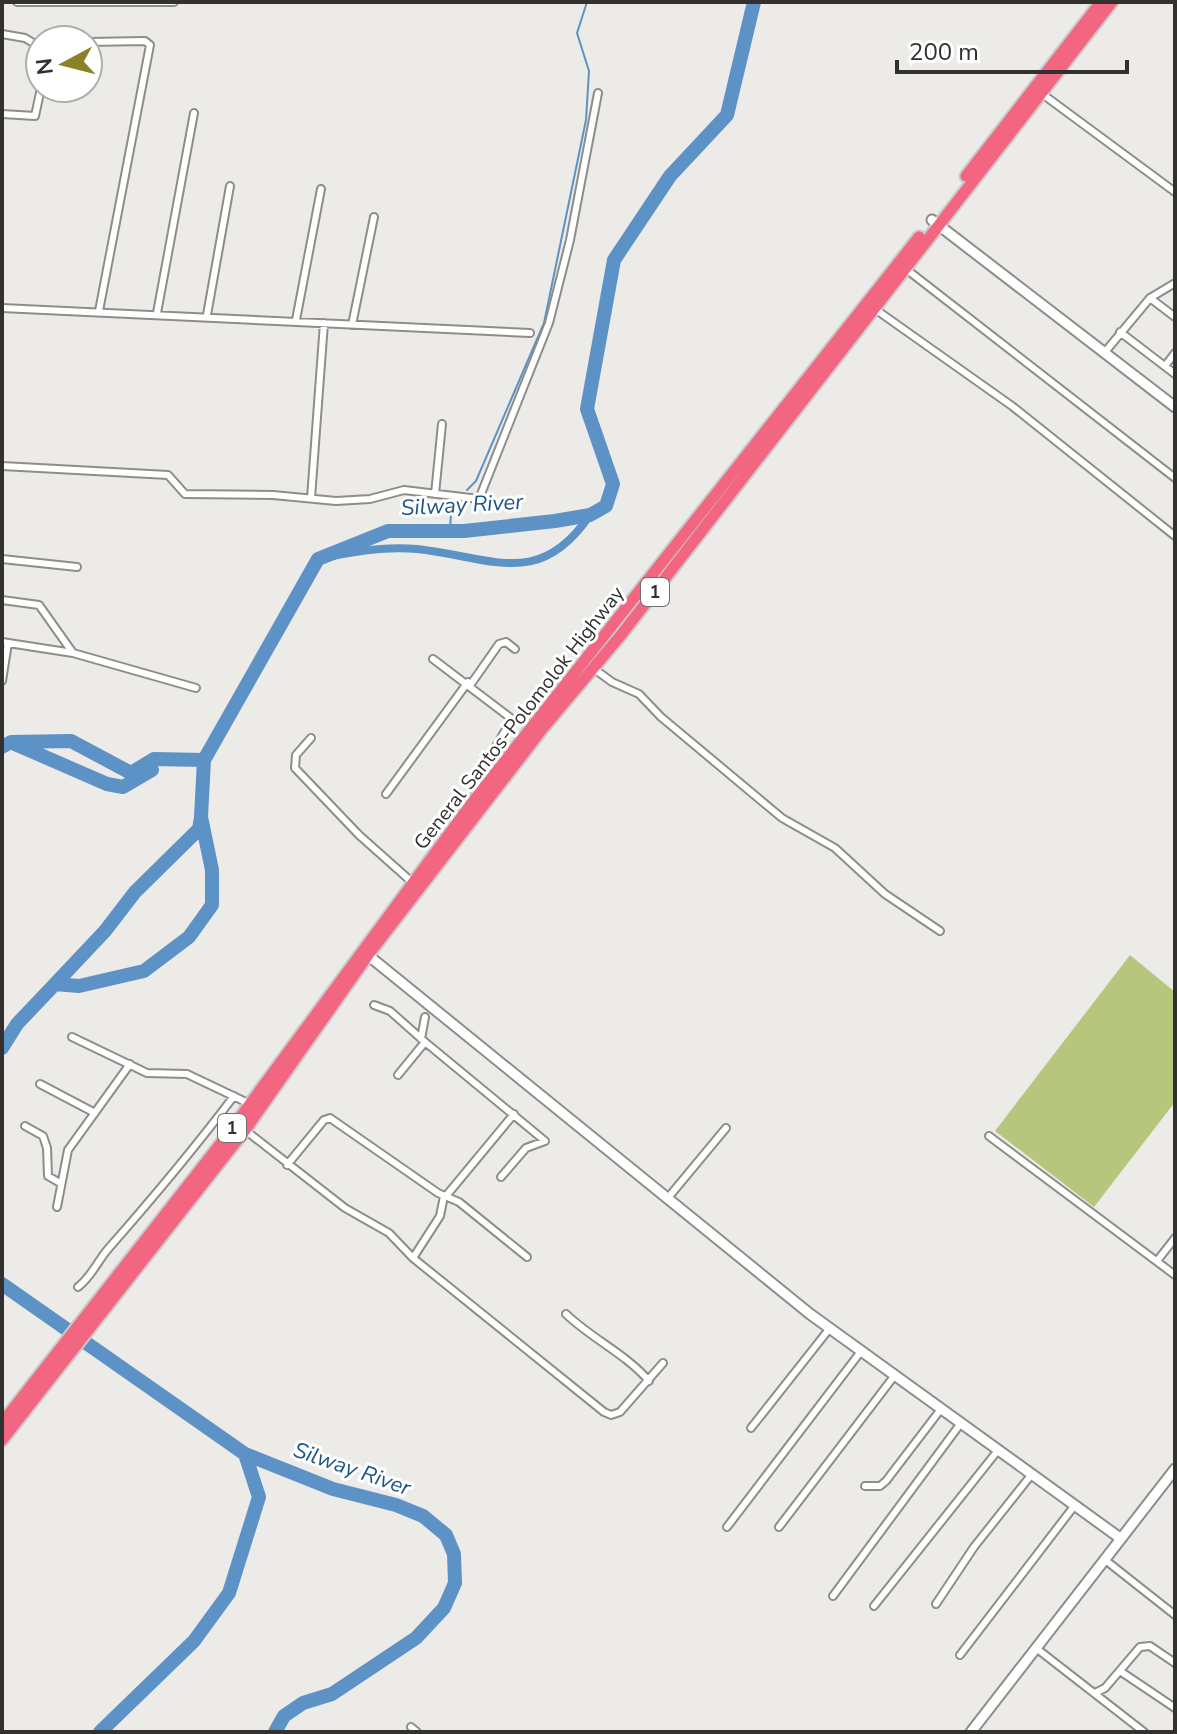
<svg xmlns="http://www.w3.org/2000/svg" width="1177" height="1734" viewBox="0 0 1177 1734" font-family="'Nunito Sans',sans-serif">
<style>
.forest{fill:#b7c67d}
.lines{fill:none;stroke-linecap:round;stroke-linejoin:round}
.stream{stroke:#5d92c7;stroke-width:2}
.canal{stroke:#5d92c7;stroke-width:8}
.river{stroke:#5d92c7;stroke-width:14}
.street-casing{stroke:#8e8d8a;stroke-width:10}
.secondary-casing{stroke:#8e8d8a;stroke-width:13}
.highway-casing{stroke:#cac9c9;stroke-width:15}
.street{stroke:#fff;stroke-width:6}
.secondary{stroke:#fff;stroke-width:9}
.highway{stroke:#f26682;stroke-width:11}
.labels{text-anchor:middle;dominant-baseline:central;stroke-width:6;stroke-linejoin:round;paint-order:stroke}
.shield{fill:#fff;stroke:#706f6e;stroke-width:2}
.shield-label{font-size:18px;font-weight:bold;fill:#323130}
.street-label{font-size:20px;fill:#323130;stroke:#fff}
.water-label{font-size:22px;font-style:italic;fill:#1b5487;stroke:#fff}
</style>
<rect width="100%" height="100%" fill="#edebe8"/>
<path class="forest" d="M1130 955 1175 992V1102L1094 1207 995 1131Z"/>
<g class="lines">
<path class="stream" d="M467 490 476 481 544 323 586 120 589 71 577 33 587 2
M450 531 451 512"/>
<path class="canal" d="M318 559C351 552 383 546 417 549 492 557 539 590 590 515"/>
<path class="river" d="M15 744 107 784 123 787 152 770
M2 747 11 742 71 741 131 773 154 759 204 760
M55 984 105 931 135 892 199 829 201 818
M2 1048 17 1024 55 984 79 986 144 971 189 937 212 905V870L201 817 204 760 318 559 388 531H464L555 521 590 515 606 506 613 484 587 409 614 260 670 176 727 115 754 2
M2 1284 245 1454 333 1489 396 1505 423 1516 446 1535 454 1554 455 1583 444 1608 416 1638 332 1694 303 1703 284 1716 275 1732
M100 1732 194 1641 229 1593 259 1497 245 1454"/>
<g class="street-casing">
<path id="street" d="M17 2H174
M2 34 25 38 40 47
M88 42 145 41 150 45 99 311
M1041 93 1175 192
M2 114 35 116 41 88
M906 269 1175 478
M1150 298 1175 317
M2 308 530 333
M875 309 1012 406 1175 536
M157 313 194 113
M207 315 230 186
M296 320 321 189
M352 325 374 217
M1120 332 1175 374
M1105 352 1150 298 1175 283
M1165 366 1175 353
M2 466 168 475 185 494 273 495 336 501 370 499 404 490 479 499 549 323 570 240 598 93
M435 494 442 424
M311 498 324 323
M2 559 77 567
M2 600 39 605 73 653
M2 642 73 653 196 688
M433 659 512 719 478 777 475 796
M593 668 612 682 639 694 661 717 782 818 835 848 885 894 940 931
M2 681 8 643
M471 684 499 644 506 642 515 649
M311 738 296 755 295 768 359 835 413 883
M386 794 468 682
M374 1005 390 1011 425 1042
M72 1037 147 1073 187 1074 250 1104
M421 1039 425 1017
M398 1075 425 1042 545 1141 526 1148 501 1177
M40 1084 95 1113
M25 1126 43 1136 47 1148 48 1176 60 1183
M245 1130 345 1208 389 1233 413 1258 604 1412 611 1415 620 1412 663 1363
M989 1136 1175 1275
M287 1165 324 1120 330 1118 438 1193 459 1202 527 1257
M446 1196 514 1114
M667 1199 726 1128
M57 1207 68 1150 130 1064
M413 1258 440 1216 444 1196
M1157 1261 1175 1238
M78 1287C92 1276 97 1262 108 1249 152 1199 194 1149 234 1096
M566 1314C592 1339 626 1354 649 1381
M751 1428 830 1328
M865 1486H880L886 1481 941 1409
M727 1527 862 1350
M779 1527 895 1375
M1104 1559 1175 1615
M833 1596 961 1423
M936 1604 974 1547 1032 1474
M874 1606 999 1449
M1036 1648 1144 1732
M960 1655 1075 1505
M1120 1671 1175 1708
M1095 1693 1105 1688 1140 1647 1150 1646 1175 1663
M411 1727 417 1732"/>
</g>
<g class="secondary-casing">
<path id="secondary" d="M932 220 1175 407
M364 952 810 1314 1120 1538
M971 1732 1175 1469"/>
</g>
<g class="highway-casing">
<path id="highway" d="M966 176 1101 2
M2 1423 222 1142 475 799 919 237
M2 1440 245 1130 368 955 543 728 621 635 1112 2"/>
</g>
<use href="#street" class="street"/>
<use href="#secondary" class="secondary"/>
<use href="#highway" class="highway"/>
</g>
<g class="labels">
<g class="shield">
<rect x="641" y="578" width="28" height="28" rx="6"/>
<rect x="218" y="1114" width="28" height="28" rx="6"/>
</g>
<g class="shield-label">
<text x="655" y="592">1</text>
<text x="232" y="1128">1</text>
</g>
<g class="street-label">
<text transform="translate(519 718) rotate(-52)">General Santos-Polomolok Highway</text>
</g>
<g class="water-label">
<text transform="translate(462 505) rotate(-3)">Silway River</text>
<text transform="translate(352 1469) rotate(19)">Silway River</text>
</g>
</g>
<rect width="1177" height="1734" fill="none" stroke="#323130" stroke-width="8"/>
<g transform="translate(64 64) rotate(263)"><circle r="38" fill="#ffffff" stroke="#adadac" stroke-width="2"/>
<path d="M0-6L14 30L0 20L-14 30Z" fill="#8d8128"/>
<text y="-12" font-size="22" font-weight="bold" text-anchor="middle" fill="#323130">N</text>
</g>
<path d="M897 60v12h230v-12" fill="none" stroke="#323130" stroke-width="4"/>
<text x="909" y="60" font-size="24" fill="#323130" stroke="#ffffff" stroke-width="6" paint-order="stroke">200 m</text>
</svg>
